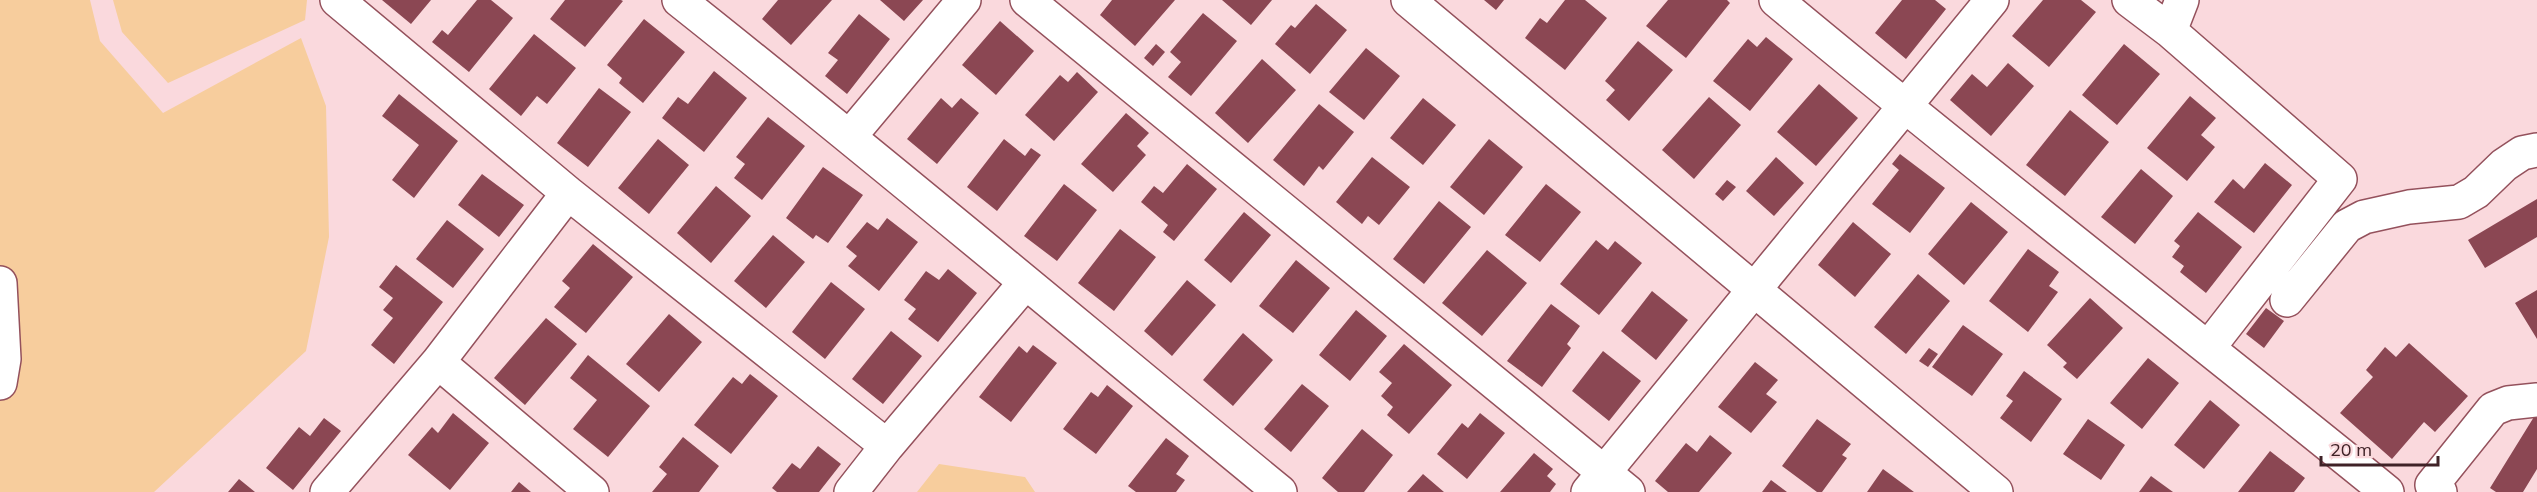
<svg xmlns="http://www.w3.org/2000/svg" width="2537" height="492" viewBox="0 0 2537 492" font-family="Mulish,sans-serif">
<style>
.green{fill:#f7cd9d}
.building{fill:#8b4753}
.lines{fill:none;stroke-linecap:round;stroke-linejoin:round}
.street-casing{stroke:#94515c;stroke-width:36}
.secondary-casing{stroke:#94515c;stroke-width:36}
.street{stroke:#fff;stroke-width:33}
.secondary{stroke:#fff;stroke-width:33}
</style>
<rect width="100%" height="100%" fill="#fad9dd"/>
<path class="green" d="M0 0H90L100 41 163 113 301 38 326 106 329 237 306 351 154 492H0Z
M113 0H307L305 20 168 83 122 32Z
M939 464 1025 477 1035 492H917Z"/>
<path class="building" d="M382 0H431L411 24Z
M477 0H491L513 18 469 72 432 42 442 30 448 35Z
M565 0H621L623 1 585 47 550 19Z
M778 0H832L791 45 762 19Z
M880 0H923L904 21Z
M1112 0H1175L1135 46 1100 15Z
M1222 0H1272L1251 25Z
M1484 0H1504L1496 10Z
M1565 0H1585L1607 18 1565 70 1525 38 1540 18 1547 23Z
M1668 0H1727L1730 3 1686 58 1646 26Z
M1902 0H1935L1946 9 1906 59 1875 33Z
M2043 0H2081L2096 12 2049 67 2012 36Z
M1316 4 1347 30 1310 74 1275 44 1291 25 1295 28Z
M1203 13 1237 41 1191 96 1168 77 1181 62 1170 52Z
M859 14 890 39 847 94 825 76 838 60 828 53Z
M644 19 685 52 643 103 619 83 622 78 607 65Z
M1000 21 1034 51 996 95 962 65Z
M534 34 576 68 547 104 537 96 521 116 489 89Z
M1766 37 1793 59 1750 111 1713 81 1748 39 1757 47Z
M1638 41 1673 70 1629 121 1606 100 1615 90 1605 81Z
M1156 44 1165 52 1153 66 1144 58Z
M2124 44 2160 74 2117 125 2082 95Z
M1366 48 1400 76 1364 120 1329 92Z
M1262 59 1296 90 1248 143 1215 113Z
M2008 63 2034 86 1991 136 1950 100 1972 74 1987 87Z
M714 71 747 98 704 152 662 118 678 97 688 104Z
M1077 72 1098 92 1054 141 1025 115 1060 75 1068 82Z
M1819 84 1858 118 1816 166 1777 132Z
M599 88 631 112 588 167 557 143Z
M399 94 458 141 414 198 392 180 419 145 382 116Z
M2190 96 2216 118 2201 135 2215 147 2187 181 2147 148Z
M1709 97 1741 125 1694 179 1662 150Z
M941 98 952 108 961 98 979 113 937 164 907 139Z
M1423 98 1456 125 1423 165 1390 138Z
M1319 104 1354 132 1323 170 1319 166 1304 186 1273 160Z
M2070 110 2109 142 2065 196 2026 165Z
M1126 113 1149 133 1137 146 1146 155 1113 192 1081 164Z
M768 117 805 146 762 200 734 178 745 164 736 157Z
M658 139 689 165 649 214 618 188Z
M1004 139 1025 156 1031 148 1041 155 997 211 967 187Z
M1489 139 1523 167 1484 215 1450 187Z
M1900 154 1945 188 1910 233 1872 204 1899 170 1892 164Z
M1372 157 1410 187 1379 225 1368 216 1362 224 1336 202Z
M1776 157 1804 183 1774 216 1746 191Z
M2265 163 2292 185 2254 233 2214 202 2233 179 2244 189Z
M1187 164 1217 189 1174 241 1163 232 1168 225 1141 202 1154 186 1163 193Z
M823 167 863 195 828 243 816 235 813 239 786 218Z
M2141 169 2173 196 2135 244 2101 217Z
M482 174 524 205 499 237 458 205Z
M1727 180 1736 187 1723 201 1715 194Z
M1064 184 1097 210 1057 261 1024 236Z
M1546 184 1581 212 1540 262 1505 235Z
M716 186 751 216 711 263 677 233Z
M2537 199V237L2485 268 2468 240Z
M1439 201 1471 227 1424 284 1393 259Z
M1971 202 2008 232 1964 285 1928 254Z
M1244 212 1271 235 1231 283 1204 260Z
M2198 212 2242 247 2206 293 2180 272 2184 266 2172 257 2180 246 2174 241Z
M887 218 918 242 879 291 848 266 857 256 846 247 867 222 878 230Z
M447 220 484 249 453 288 416 259Z
M1853 222 1891 254 1855 297 1818 265Z
M1120 229 1156 257 1114 311 1078 283Z
M773 235 805 262 766 308 734 281Z
M1596 240 1608 250 1615 241 1642 263 1599 315 1560 284Z
M593 244 633 277 586 333 554 307 570 288 562 281Z
M2028 249 2059 272 2049 286 2058 292 2028 332 1989 301Z
M1487 250 1527 283 1482 336 1442 303Z
M1296 260 1330 288 1293 333 1259 306Z
M396 265 443 302 394 364 371 345 393 318 383 310 393 298 379 287Z
M948 269 977 293 938 342 908 319 916 309 904 300 926 271 939 280Z
M1918 274 1950 301 1906 354 1874 327Z
M1187 280 1216 305 1172 356 1144 331Z
M831 282 865 309 825 359 792 332Z
M2537 290V339L2515 303Z
M1652 291 1688 320 1656 360 1621 331Z
M2090 298 2123 328 2077 379 2063 367 2067 363 2047 345Z
M1551 304 1580 326 1567 344 1571 348 1542 387 1507 361Z
M2266 308 2284 321 2264 348 2246 334Z
M1356 310 1387 336 1350 381 1319 355Z
M669 314 702 342 659 392 626 364Z
M546 318 577 344 525 405 494 378Z
M1963 325 2003 354 1972 396 1932 367Z
M891 331 922 356 883 404 852 379Z
M1243 333 1273 360 1233 406 1203 380Z
M2409 343 2468 396 2435 432 2424 422 2392 459 2340 413 2373 377 2366 370 2385 347 2396 357Z
M1404 344 1452 385 1409 434 1387 415 1393 407 1381 396 1392 383 1379 372Z
M1033 345 1057 363 1011 422 979 397 1019 346 1027 353Z
M1929 348 1938 354 1928 367 1919 361Z
M1603 351 1641 381 1609 421 1572 391Z
M588 355 650 406 608 457 573 429 597 400 570 378Z
M2148 358 2179 383 2142 429 2110 403Z
M1755 362 1778 380 1766 394 1777 402 1751 433 1718 407Z
M2024 371 2062 399 2031 442 2000 418 2013 401 2006 396Z
M750 374 778 396 731 454 694 425 733 377 742 384Z
M1302 384 1329 406 1291 452 1264 429Z
M1107 385 1133 406 1096 454 1063 429 1091 392 1098 397Z
M2210 400 2240 425 2204 469 2174 445Z
M2537 412V469L2523 492H2496L2490 488Z
M453 413 489 443 450 490 408 455 432 427 438 433Z
M1480 413 1505 433 1467 479 1437 454 1462 423 1468 428Z
M324 418 341 431 293 490 266 468 299 427 310 436Z
M1817 419 1851 444 1842 455 1847 458 1822 492H1817L1782 466Z
M2088 419 2125 445 2101 480 2063 454Z
M1362 429 1393 455 1364 492H1338L1322 478Z
M1710 435 1732 453 1699 492H1668L1655 481 1686 443 1697 452Z
M683 437 719 466 699 492H652L667 474 659 467Z
M1166 438 1189 456 1176 474 1185 480 1176 492H1136L1128 486Z
M818 446 841 464 819 492H777L772 488 792 463 800 469Z
M2270 451 2305 478 2294 492H2238Z
M1534 453 1553 469 1547 476 1556 484 1550 492H1500Z
M1883 469 1914 492H1867Z
M1423 474 1444 492H1407Z
M2151 476 2173 492H2139Z
M239 479 255 492H228Z
M1771 480 1787 492H1762Z
M519 482 531 492H511Z"/>
<g class="lines">
<g class="street-casing">
<path id="street" d="M679 0C882 161 1080 328 1280 492
M1027 0 1628 492
M1776 0C1977 168 2184 327 2387 492
M2129 0 2170 31 2340 179 2209 347
M2170 31 2182 0
M850 136 964 0
M568 193 887 446
M2287 300 2347 226 2364 217 2409 207 2459 202 2476 192 2504 165 2522 153 2537 150
M438 362 592 492
M327 492 438 362 568 193 337 0
M851 492 887 446 1025 283
M1588 492 1992 0
M2440 492 2432 485 2493 409 2508 403 2537 400"/>
</g>
<g class="secondary-casing">
<path id="secondary" d="M1408 0 1996 492
M0 283 4 359 0 383"/>
</g>
<use href="#street" class="street"/>
<use href="#secondary" class="secondary"/>
</g>
<path d="M2321 456v9h117v-9" fill="none" stroke="#3f2227" stroke-width="3"/>
<text x="2330" y="456" font-size="18" fill="#3f2227" stroke="#fad9dd" stroke-width="4.5" paint-order="stroke">20 m</text>
</svg>
